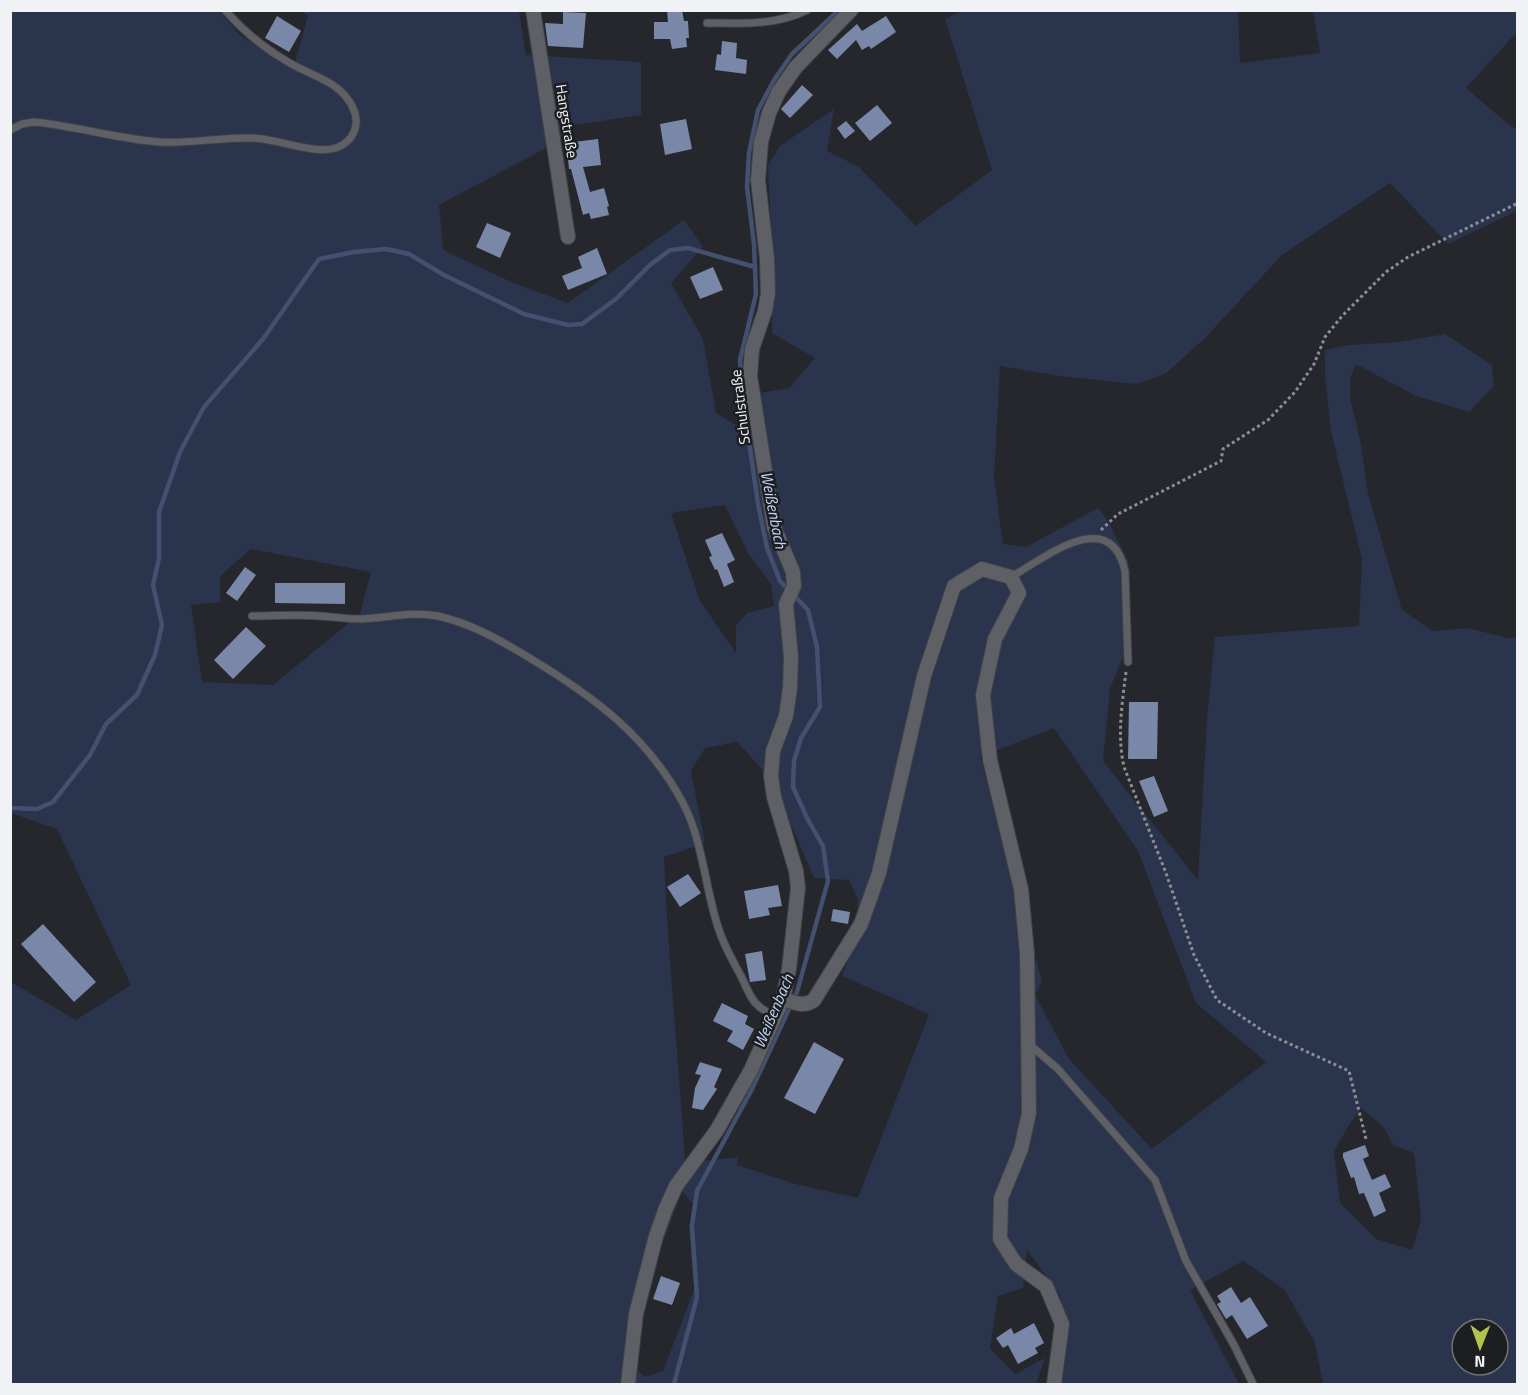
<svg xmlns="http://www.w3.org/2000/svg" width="1528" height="1395" viewBox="0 0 1528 1395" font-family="'Titillium Web',sans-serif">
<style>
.green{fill:#2a344d;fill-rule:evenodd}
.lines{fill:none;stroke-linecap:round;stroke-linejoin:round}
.stream{stroke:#43506f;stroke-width:4.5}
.building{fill:#7988a9}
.lane-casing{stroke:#414246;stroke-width:9}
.street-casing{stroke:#414246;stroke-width:16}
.path{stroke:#8c8e92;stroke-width:3;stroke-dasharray:3 3;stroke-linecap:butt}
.lane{stroke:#5e6065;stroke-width:7}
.street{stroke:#5e6065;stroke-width:14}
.labels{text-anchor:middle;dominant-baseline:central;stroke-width:5;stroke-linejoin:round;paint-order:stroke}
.street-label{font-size:15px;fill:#f1f2f5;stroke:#1c1e22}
.water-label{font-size:16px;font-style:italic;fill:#c5d4f6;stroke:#1c1e22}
</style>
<rect width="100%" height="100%" fill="#25272c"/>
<path class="green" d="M964 10 1238 11 1240 63 1320 53 1313 11H1517V32L1466 88 1509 125 1517 129V211L1448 244 1390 183 1282 255 1203 340 1165 374 1136 384 1060 376 1000 366 994 478 1003 544 1026 547 1098 508 1108 521 1128 561V644L1110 689 1103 761 1198 880 1207 718 1215 637 1359 626 1362 559 1331 431 1325 374V350L1349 345 1399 342 1445 334 1492 365 1494 386 1469 412 1416 396 1356 364 1350 379V398L1361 444 1368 494 1402 610 1433 631 1467 628 1508 638H1517V1384H1323L1315 1342 1284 1289 1243 1261 1190 1290 1239 1384H1061L1066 1342 1060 1295 1027 1250 1023 1288 998 1296 990 1348 1015 1374 1045 1358 1036 1384H11V982L76 1020 131 985 57 829 11 813 10 11H219L240 35 293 70 308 16 301 11H519L526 55 641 62V115L561 127 563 139 439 205 443 250 516 284 568 303 684 220 703 247 671 283 703 339 716 413 741 428 761 393 789 388 815 358 772 333 771 230 768 165 780 146 834 109 827 151 859 167 916 226 992 170 945 19ZM725 505 748 553 771 584 774 606 747 613 736 625V653L700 601 671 513ZM251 549 371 572 360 614 273 685 202 682 191 605 220 602V576ZM1054 728 1138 851 1196 1003 1266 1062 1152 1149 1069 1059 1035 995 1042 981 980 757ZM737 742 762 769 794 831 814 878 849 880 858 900 855 940 842 976 929 1014 858 1198 795 1184 737 1165 738 1157 685 1163C679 1061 668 959 664 857L705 843 691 771 705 748ZM1361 1108 1384 1128 1393 1145 1414 1153 1421 1219 1412 1250 1376 1239 1340 1203 1334 1151 1349 1125ZM682 1191 693 1204 689 1227 694 1290 663 1371 645 1377 635 1368 648 1283ZM1462 1329H1498V1365H1462Z"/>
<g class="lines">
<path class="stream" d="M10 808 37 809 53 802 90 755 106 724 137 695 155 655 162 625 153 585 159 558V512L180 452 204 407 263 339 319 259 354 252 386 249 409 254 444 275 524 314 568 325 582 324 616 299 650 265 670 250 688 248 755 267
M674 1384 697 1297 692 1226 697 1191 751 1091 797 992 828 881 823 846 808 820 793 787 794 761 801 738 820 707 817 647 808 610 780 581 767 548 758 504 745 414 740 360 756 294 754 244 747 187 749 153 758 110 774 80 792 54 839 10"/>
</g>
<path class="building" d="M667 10H682L684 21H688L689 38H686L687 47 672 49 670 39H654V22H668Z
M563 12 586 13 583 48 548 46 545 23 563 24Z
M277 16 301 31 289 52 265 38Z
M886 16 896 32 871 49 869 46 862 50 856 40 837 59 828 50 857 24 862 31Z
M722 41 737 43 736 58 747 60 746 74 715 70 717 54 721 55Z
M802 85 813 95 790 118 781 109Z
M877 105 892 123 870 141 855 123Z
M686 119 692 149 665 155 660 124Z
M846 121 855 131 845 139 837 128Z
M598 139 601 165 583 167 590 192 604 188 609 206 607 207 609 215 591 219 589 213 583 215 571 169H569L567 150 575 149 574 142Z
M487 223 511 233 500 258 476 247Z
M597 248 607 274 568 290 562 276 582 268 578 257Z
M713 267 723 290 700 299 690 277Z
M722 533 735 560 727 564 734 582 724 587 717 569 715 570 709 557 712 556 705 540Z
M245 567 256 575 237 601 226 593Z
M275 583H345V604L275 603Z
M246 627 266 646 233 679 214 660Z
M1129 702H1158L1157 759H1128Z
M1154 776 1168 811 1154 817 1139 781Z
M688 874 701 893 680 907 667 887Z
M778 885 782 906 768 908 770 915 749 919 744 891Z
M833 909 850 912 848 924 831 921Z
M43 924 96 982 74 1002 21 944Z
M762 951 766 980 750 982 745 954Z
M722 1003 748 1016 745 1024 754 1029 743 1050 727 1041 733 1031 713 1021Z
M814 1042 844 1059 815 1114 784 1098Z
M700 1062 722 1069 714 1087 717 1089 703 1110 692 1108 695 1088 701 1075 695 1074Z
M1365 1145 1369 1156 1363 1159 1372 1180 1385 1174 1391 1187 1379 1193 1386 1211 1374 1217 1364 1193 1359 1194 1354 1177 1351 1178 1343 1157V1153Z
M661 1276 680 1283 672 1305 653 1299Z
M1231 1287 1241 1303 1250 1297 1268 1326 1247 1339 1232 1315 1226 1319 1217 1304 1221 1302 1217 1296Z
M1034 1323 1044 1343 1035 1348 1038 1353 1018 1364 1008 1345 1003 1348 996 1338 1011 1328 1014 1334Z"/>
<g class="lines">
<g class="lane-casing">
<path id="lane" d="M707 23C741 23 775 26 807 10
M10 130 22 124 34 122C76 126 118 139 160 142 191 144 220 137 251 138 276 138 313 155 336 148 353 142 361 125 353 108 341 81 311 76 288 62 264 48 243 31 225 10
M1011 577C1046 557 1110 505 1125 571L1128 662
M252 616C274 616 297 614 320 616 333 617 347 619 361 619 386 618 413 611 438 616 470 623 500 640 528 657 593 696 648 736 684 805 703 843 705 887 718 927 723 944 732 960 741 976 750 995 753 1008 775 1015
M1029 1044 1058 1069 1155 1180 1186 1261 1234 1345 1253 1384"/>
</g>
<g class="street-casing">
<path id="street" d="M533 10 568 237
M783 999C794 1002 803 1008 814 1000L861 924 879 873 924 676 954 586 982 569 1011 577 1019 593 995 639 983 695 990 760 1021 889 1027 953 1029 1113 1021 1149 1001 1198 1000 1239 1016 1264 1046 1286 1062 1324 1054 1384
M628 1384 636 1314 656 1236 666 1208 676 1186 717 1130 751 1070 783 999 789 969 798 888 796 871 774 797 771 776 773 751 786 716 790 688 791 657 786 604 794 586 793 572 774 527 750 376 752 349 765 311 768 293 767 259 758 180 761 142 769 113 779 91 796 67 851 10"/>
</g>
<path class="path" d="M1101 530 1118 514 1221 461 1223 449 1268 420 1295 392 1314 364 1325 337 1342 316 1386 272 1408 257 1518 203
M1126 672C1122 704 1117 736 1124 767L1166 873 1194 955 1217 1000 1266 1033 1349 1071 1366 1139"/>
<use href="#lane" class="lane"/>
<use href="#street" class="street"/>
</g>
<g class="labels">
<g class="street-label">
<text transform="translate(567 121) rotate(81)">Hangstraße</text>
<text transform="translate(740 407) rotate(-97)">Schulstraße</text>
</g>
<g class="water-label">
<text transform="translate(774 510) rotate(79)">Weißenbach</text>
<text transform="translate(773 1011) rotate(-67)">Weißenbach</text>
</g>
</g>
<rect width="1528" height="1395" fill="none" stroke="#f1f2f5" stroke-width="24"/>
<g transform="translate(1480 1347) rotate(181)"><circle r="28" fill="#1c1e22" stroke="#717376" stroke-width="1.5"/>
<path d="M0-4.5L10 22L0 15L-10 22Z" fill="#b2c34c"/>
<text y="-9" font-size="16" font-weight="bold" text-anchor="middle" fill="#f1f2f5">N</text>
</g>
</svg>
